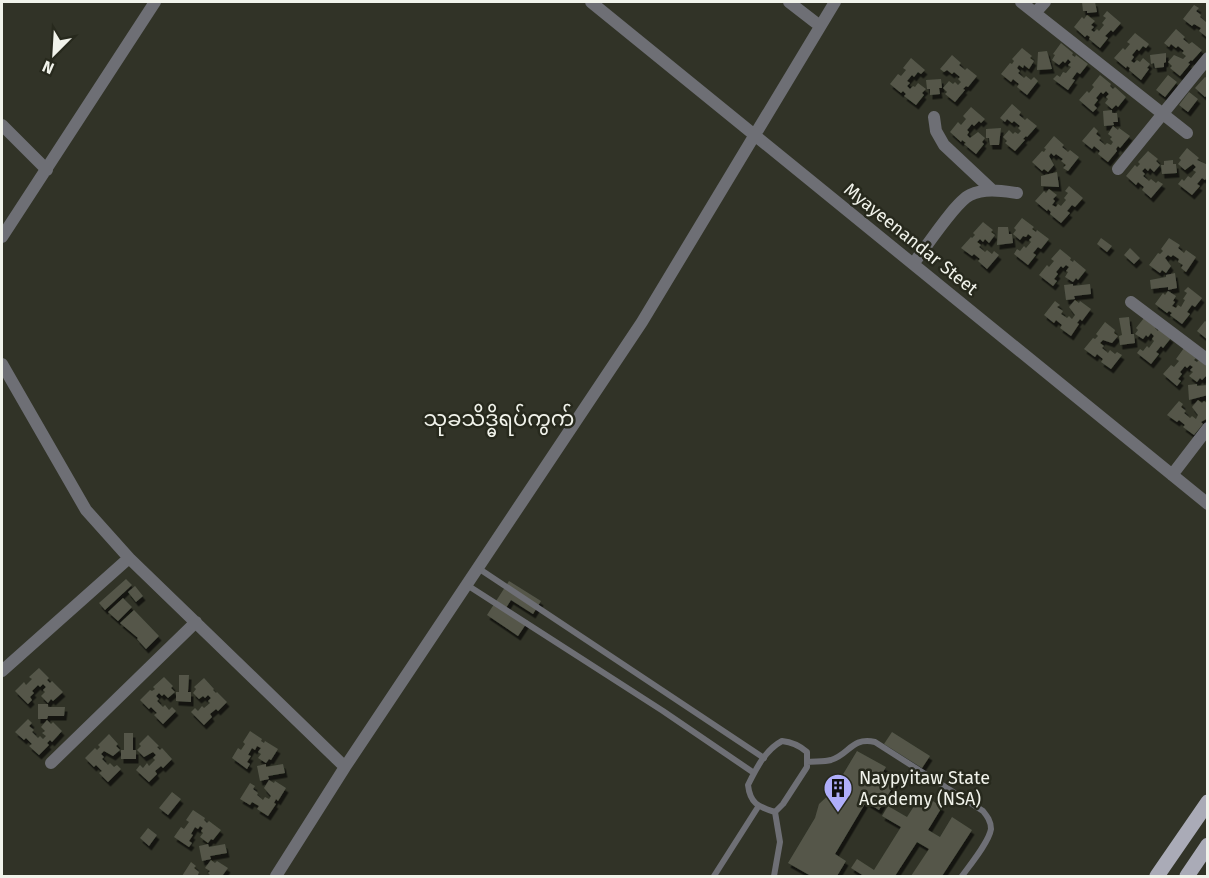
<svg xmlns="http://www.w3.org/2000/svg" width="1209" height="878" viewBox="0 0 1209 878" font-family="'Fira Sans','Noto Sans Myanmar',sans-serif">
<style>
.building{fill:#545749;filter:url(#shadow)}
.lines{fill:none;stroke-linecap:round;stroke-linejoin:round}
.service{stroke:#6e6f75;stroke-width:6}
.minor{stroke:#6e6f75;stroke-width:12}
.primary{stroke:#aaabb7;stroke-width:15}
.labels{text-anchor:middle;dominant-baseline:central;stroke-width:5;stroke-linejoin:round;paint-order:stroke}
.street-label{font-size:18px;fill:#f1f3eb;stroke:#27291d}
.poi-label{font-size:18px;fill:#f1f3eb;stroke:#27291d;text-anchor:start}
.quarter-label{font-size:21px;fill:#f1f3eb;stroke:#27291d}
</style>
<defs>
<filter id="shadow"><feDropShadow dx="2.5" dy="4.5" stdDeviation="0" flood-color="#0009"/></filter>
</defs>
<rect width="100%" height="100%" fill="#313327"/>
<path class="building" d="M1082 2H1095L1097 12 1087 13V11H1083Z
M1194 5 1199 8 1196 11 1201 15 1200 17 1206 22 1208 20V38L1199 31 1201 28 1194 24 1192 26 1183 19Z
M1107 11 1121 23 1113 32 1111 30 1105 36 1108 38 1100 48 1089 39 1090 37 1087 35 1085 37 1074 27 1082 17 1084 19 1087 15 1095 21 1091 25 1094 27 1091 30 1094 32 1097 29 1099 31 1104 25 1102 23 1106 18 1103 16Z
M1176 29 1185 37 1183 39 1189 44 1192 42 1202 50 1192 61 1191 60 1188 63 1190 64 1180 76 1170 68 1172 66 1168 62 1174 55 1183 59 1186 56 1182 53 1184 51 1178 46 1176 48 1171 44 1169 47 1164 43Z
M1135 33 1149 44 1146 48 1143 46 1139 51 1137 49 1132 55 1134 57 1131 61 1134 63 1137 60 1140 62 1143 58 1150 64 1147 68 1149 69 1141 80 1129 70 1130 68 1127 66 1126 68 1114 58 1123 48 1125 50 1130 44 1127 42Z
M1061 43 1073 53 1072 55 1075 57 1076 55 1088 64 1080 74 1077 72 1072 79 1075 80 1068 90 1053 79 1057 75 1060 77 1063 72 1066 73 1071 67 1068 65 1071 62 1068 59 1065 63 1063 61 1059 65 1052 60 1055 55 1053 54Z
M1022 48 1032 56 1030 58 1034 61 1029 69 1024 65 1023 68 1019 65 1017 68 1020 71 1018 73 1024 78 1026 76 1031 80 1034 77 1038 81 1027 95 1017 87 1019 84 1013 79 1011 82 1001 74 1010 63 1012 64 1014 61 1012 59Z
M1047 51 1052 69 1037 70 1038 52Z
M1166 53V62L1164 63V67L1155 68 1154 63 1151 64 1150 55Z
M952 55 961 63 959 65 965 70 967 68 977 76 968 87 966 86 963 89 965 90 955 102 945 94 947 92 943 88 949 81 953 84 955 82 958 85 961 82 958 79 960 77 954 72 952 74 947 70 944 72 940 69Z
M911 58 925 70 921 74 918 72 914 77 912 75 907 81 910 83 907 86 910 89 913 86 915 87 918 83 926 89 922 93 924 95 916 105 904 96 906 94 903 91 901 93 890 84 898 74 901 76 906 70 903 68Z
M1100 75 1111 84 1110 86 1113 89 1115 87 1126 97 1118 107 1116 105 1112 109 1105 103 1108 99 1106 97 1109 94 1106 91 1103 94 1101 92 1096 98 1098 100 1094 105 1097 108 1093 112 1079 100 1087 91 1089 93 1094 87 1092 85Z
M1168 75 1177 82 1165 97 1156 90Z
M1205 77 1208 79V94L1205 97 1195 88Z
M941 79 942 88H939L940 94 930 95V89H927L926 80Z
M1189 92 1198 99 1188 112 1179 105Z
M1012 104 1021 112 1019 115 1025 120 1027 118 1037 126 1027 137 1026 136 1023 139 1025 140 1015 151 1005 143 1007 141 1003 137 1009 130 1013 134 1015 132 1018 134 1021 131 1018 128 1020 126 1014 121 1012 123 1007 119 1005 122 1000 118Z
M971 107 985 119 981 123 979 121 974 126 972 124 967 130 969 132 967 135 970 138 978 132 985 138 982 142 984 144 976 154 964 144 966 143 962 140 961 142 950 132 958 122 961 125 966 119 963 116Z
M1112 110V113H1117L1118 122H1113L1114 125 1104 126 1103 111Z
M1113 126 1118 130 1119 128 1130 136 1120 148 1118 146 1116 149 1117 151 1108 162 1098 154 1100 151 1094 146 1092 149 1082 141 1094 127 1098 131 1096 134 1101 138 1099 140 1105 145 1107 143 1111 145 1113 142 1110 139 1112 137 1108 134Z
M1001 128 999 145H990L989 138H986V129Z
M1054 136 1064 145 1062 147 1068 152 1070 150 1079 157 1068 171 1063 168 1066 165 1061 161 1063 159 1056 154 1054 156 1051 153 1049 156 1054 165 1048 172 1044 169 1042 171 1032 162 1042 151 1044 152 1046 149 1044 148Z
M1187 148 1199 158 1197 160 1208 165V176L1205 180 1202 178 1197 184 1200 186 1192 195 1178 184 1182 179 1184 181 1188 176 1191 178 1196 172 1193 170 1196 167 1193 164 1185 170 1178 164 1181 160 1179 158Z
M1148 151 1158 159 1156 161 1160 165 1154 172 1150 168 1148 171 1145 168 1142 171 1145 174 1143 176 1149 181 1151 179 1156 183 1158 181 1163 184 1151 198 1142 190 1144 187 1138 182 1136 185 1126 176 1135 165 1137 167 1140 164 1138 162Z
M1173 160V164H1176L1177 173 1162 174 1161 165H1164V161Z
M1057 172 1059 187 1041 186V176Z
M1069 186 1083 198 1075 207 1072 205 1067 211 1070 213 1061 223 1050 214 1051 212 1048 209 1047 211 1035 201 1044 191 1046 193 1049 189 1057 195 1053 199 1055 201 1052 205 1056 207 1058 204 1061 206 1066 200 1064 198 1068 193 1065 191Z
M1022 218 1034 227 1032 229 1036 232 1037 230 1049 239 1041 249 1038 247 1033 253 1036 255 1028 265 1014 254 1017 249 1020 251 1024 246 1026 248 1031 242 1029 240 1032 237 1028 234 1026 237 1023 236 1020 240 1013 234 1016 230 1014 228Z
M983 222 993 230 991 232 995 235 989 243 985 239 983 242 980 239 977 242 981 245 979 247 985 252 987 250 992 254 994 251 999 255 987 269 978 261 980 259 974 254 972 256 961 248 971 237 972 238 975 235 973 233Z
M998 227H1008L1009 234H1012L1013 243 997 245Z
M1101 238 1112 246 1107 252 1097 244Z
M1169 238 1180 245 1178 248 1184 253 1186 250 1196 257 1186 272 1181 268 1183 265 1178 262 1179 259 1173 255 1171 257 1168 255 1165 258 1171 266 1166 273 1162 270 1160 273 1149 265 1158 253 1160 254 1163 251 1161 249Z
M1130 248 1140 258 1134 264 1124 255Z
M1060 249 1071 258 1070 260 1073 262 1074 260 1086 270 1078 280 1076 278 1073 282 1065 277 1068 272 1066 271 1069 267 1066 265 1063 268 1061 266 1056 272 1058 274 1054 279 1057 281 1053 286 1039 275 1047 265 1049 267 1054 261 1051 259Z
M1175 273 1177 288 1168 290V287L1151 289 1150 280 1166 277V275Z
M1073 284V286L1090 284 1091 294 1074 296 1075 299 1066 300 1064 285Z
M1188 287 1202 298 1195 307 1192 305 1187 312 1190 314 1182 324 1170 315 1172 313 1169 311 1167 313 1155 304 1163 293 1165 295 1168 291 1176 296 1173 301 1175 302 1172 306 1176 308 1178 305 1181 307 1185 300 1183 299 1187 293 1184 291Z
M1075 300 1079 303 1080 301 1091 309 1082 321 1080 319 1077 323 1079 324 1071 336 1060 328 1062 325 1056 320 1054 323 1044 315 1055 301 1060 305 1057 307 1063 311 1061 314 1067 318 1069 316 1072 319 1075 315 1069 307Z
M1129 317 1131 334H1134L1135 343 1120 345 1119 336 1122 335 1119 318Z
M1144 318 1156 326 1155 328 1158 331 1159 329 1171 338 1163 348 1161 346 1156 352 1159 354 1151 364 1137 353 1140 349 1143 351 1147 346 1149 348 1154 341 1152 339 1154 336 1151 333 1148 337 1146 335 1143 339 1135 334 1138 330 1136 328Z
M1205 321 1208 323V340L1197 331Z
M1105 322 1115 330 1114 333 1118 336 1112 343 1103 340 1100 343 1104 346 1102 348 1108 353 1110 350 1115 354 1117 352 1122 355 1111 369 1101 362 1103 359 1097 354 1095 357 1084 349 1093 338 1095 339 1098 336 1096 334Z
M1184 348 1196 358 1194 360 1197 362 1199 360 1208 367V374L1202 380 1200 378 1197 382 1189 376 1193 372 1190 370 1193 367 1190 365 1187 368 1185 366 1180 372 1182 374 1178 379 1181 381 1177 386 1163 374 1171 365 1174 367 1179 361 1176 359Z
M1197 384V386L1208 385V395L1189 400 1188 385Z
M1198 400 1202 403 1204 401 1208 404V418L1201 422 1203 424 1194 435 1183 427 1185 425 1179 420 1177 422 1167 415 1179 401 1183 404 1181 407 1186 411 1184 413 1190 418 1192 416 1196 419 1198 415 1192 407Z
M126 579 132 585 105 610 99 603Z
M509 581 541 601 533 614 511 600 506 608 528 621 518 636 487 615Z
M135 586 143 596 136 602 128 592Z
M123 598 132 607 118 621 108 612Z
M134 610 159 636 146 649 137 639 138 638 120 623Z
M39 668 49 678 47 680 50 683 52 681 63 692 53 701 51 699 48 703 41 696 45 692 43 690 46 687 43 684 40 687 38 685 32 691 34 693 30 697 32 700 28 704 15 691 24 682 26 685 32 679 29 677Z
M179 675H189L188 692H191V702L176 701V692H179Z
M164 677 173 686 171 688 175 692 168 698 164 694 162 696 159 693 156 696 159 699 157 701 163 707 165 705 169 710 172 707 176 711 163 724 154 715 157 713 151 707 149 709 140 700 150 690 152 691 155 689 153 687Z
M204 678 214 689 213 690 216 693 217 692 227 702 218 711 216 709 210 714 212 717 204 725 191 712 195 708 198 711 202 706 204 708 210 703 208 701 211 698 208 695 205 698 203 696 199 699 193 693 196 689 194 687Z
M38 704H48V707H65L64 716H48L47 719H38Z
M28 719 32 723 29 726 34 730 32 732 38 738 40 736 43 739 46 736 42 733 45 731 41 727 47 720 51 724 53 722 62 731 52 742 50 740 47 743 49 745 39 755 29 746 32 744 26 738 24 740 15 732Z
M250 731 262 739 261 741 264 743 265 741 278 749 271 760 269 759 266 763 258 758 261 754 258 752 261 748 257 746 255 750 252 748 248 755 251 756 247 762 250 764 247 769 232 758 238 748 241 750 245 744 243 742Z
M892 732 930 756 922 768 884 744Z
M124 733H133V750H136V759H121V750H124Z
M109 734 118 744 116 746 120 750 113 756 104 751 101 754 104 757 102 759 108 765 110 763 114 767 117 765 121 769 108 782 99 773 102 771 96 765 94 767 85 758 95 748 97 750 100 747 98 745Z
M148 735 159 746 157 747 160 750 162 748 172 759 163 768 161 766 155 771 157 774 149 782 136 770 140 765 143 768 147 763 149 766 155 760 153 758 156 755 153 752 144 757 137 750 141 746 139 744Z
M857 751 886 767 883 772 897 780 879 810 866 802 835 854 846 861 837 876H811L788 863 815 818 819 804 833 791Z
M266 764V767L283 764 285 773 268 776 269 779 260 781 257 766Z
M269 780 274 783 275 781 286 788 278 801 276 799 274 803 276 804 268 816 257 809 259 806 252 802 250 805 240 799 250 783 255 786 253 789 258 793 257 795 263 800 265 797 269 799 271 796 264 788Z
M172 792 181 799 168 815 159 808Z
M922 794 942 807 928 830 940 837 952 817 972 830 942 876H911L929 849 917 842 895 876H864L851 868 857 859 874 870 901 827 882 816 888 806 907 817Z
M193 810 205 818 204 820 207 823 209 821 221 830 213 840 211 839 208 843 200 837 203 833 201 831 203 828 200 826 198 829 195 827 191 834 193 835 189 841 192 843 189 847 174 837 181 827 184 829 189 822 186 820Z
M148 828 157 835 149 846 140 838Z
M208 844 209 847 225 844 227 853 210 856 211 859 202 861 199 846Z
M211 860 215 863 217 861 228 868 222 876H211L208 873 210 871 205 868Z
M191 862 196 866 194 868 199 872 198 875 200 876H182Z"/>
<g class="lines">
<path class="service" d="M478 568 764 758
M467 585 663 711 754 773
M782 741C792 742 799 745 807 752V767L783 804 775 812C758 807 750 803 748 785 756 769 765 750 782 741Z
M807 762C814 761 824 762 831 760 850 754 851 737 875 742L983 811C987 816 991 821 991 829 989 842 970 865 962 876
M714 876 758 807
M774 876 780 842 775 812"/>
<path class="minor" d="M591 2 1208 504
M789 2 820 26
M1021 2 1187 133
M1035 13 1045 2
M934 117 936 131 944 145 992 190
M2 125 47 170
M1118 169 1208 58
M2 237 155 2
M913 264C925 249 955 202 970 195 985 188 1002 191 1017 193
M1131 302 1208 360
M2 364 86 510 129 558 345 767
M1172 475 1208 428
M2 671 129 558
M51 763 196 622
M276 876 345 767 642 322 835 2"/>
<path class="primary" d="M1157 876 1208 802
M1187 876 1208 845"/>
</g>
<defs>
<g id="building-pin" transform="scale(1.5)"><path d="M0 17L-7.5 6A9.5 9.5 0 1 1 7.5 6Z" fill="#afaefa" stroke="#27291d"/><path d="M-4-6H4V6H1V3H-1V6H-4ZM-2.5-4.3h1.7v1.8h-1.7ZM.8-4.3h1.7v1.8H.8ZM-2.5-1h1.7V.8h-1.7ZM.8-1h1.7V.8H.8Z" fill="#111"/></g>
</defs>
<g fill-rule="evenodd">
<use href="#building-pin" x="838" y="788"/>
</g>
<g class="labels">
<g class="street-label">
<text transform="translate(911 239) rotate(39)">Myayeenandar Steet</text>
</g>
<g class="poi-label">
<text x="859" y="778">Naypyitaw State<tspan x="859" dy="21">Academy (NSA)</tspan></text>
</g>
<g class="quarter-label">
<text x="499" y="419">သုခသိဒ္ဓိရပ်ကွက်</text>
</g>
</g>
<rect width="1209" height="878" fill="none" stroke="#f1f3eb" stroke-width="6"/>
<g transform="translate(54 54) rotate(204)" stroke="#27291d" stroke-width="4.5" paint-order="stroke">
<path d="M0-4.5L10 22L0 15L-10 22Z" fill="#f1f3eb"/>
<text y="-9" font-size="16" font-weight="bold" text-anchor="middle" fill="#f1f3eb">N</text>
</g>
</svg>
